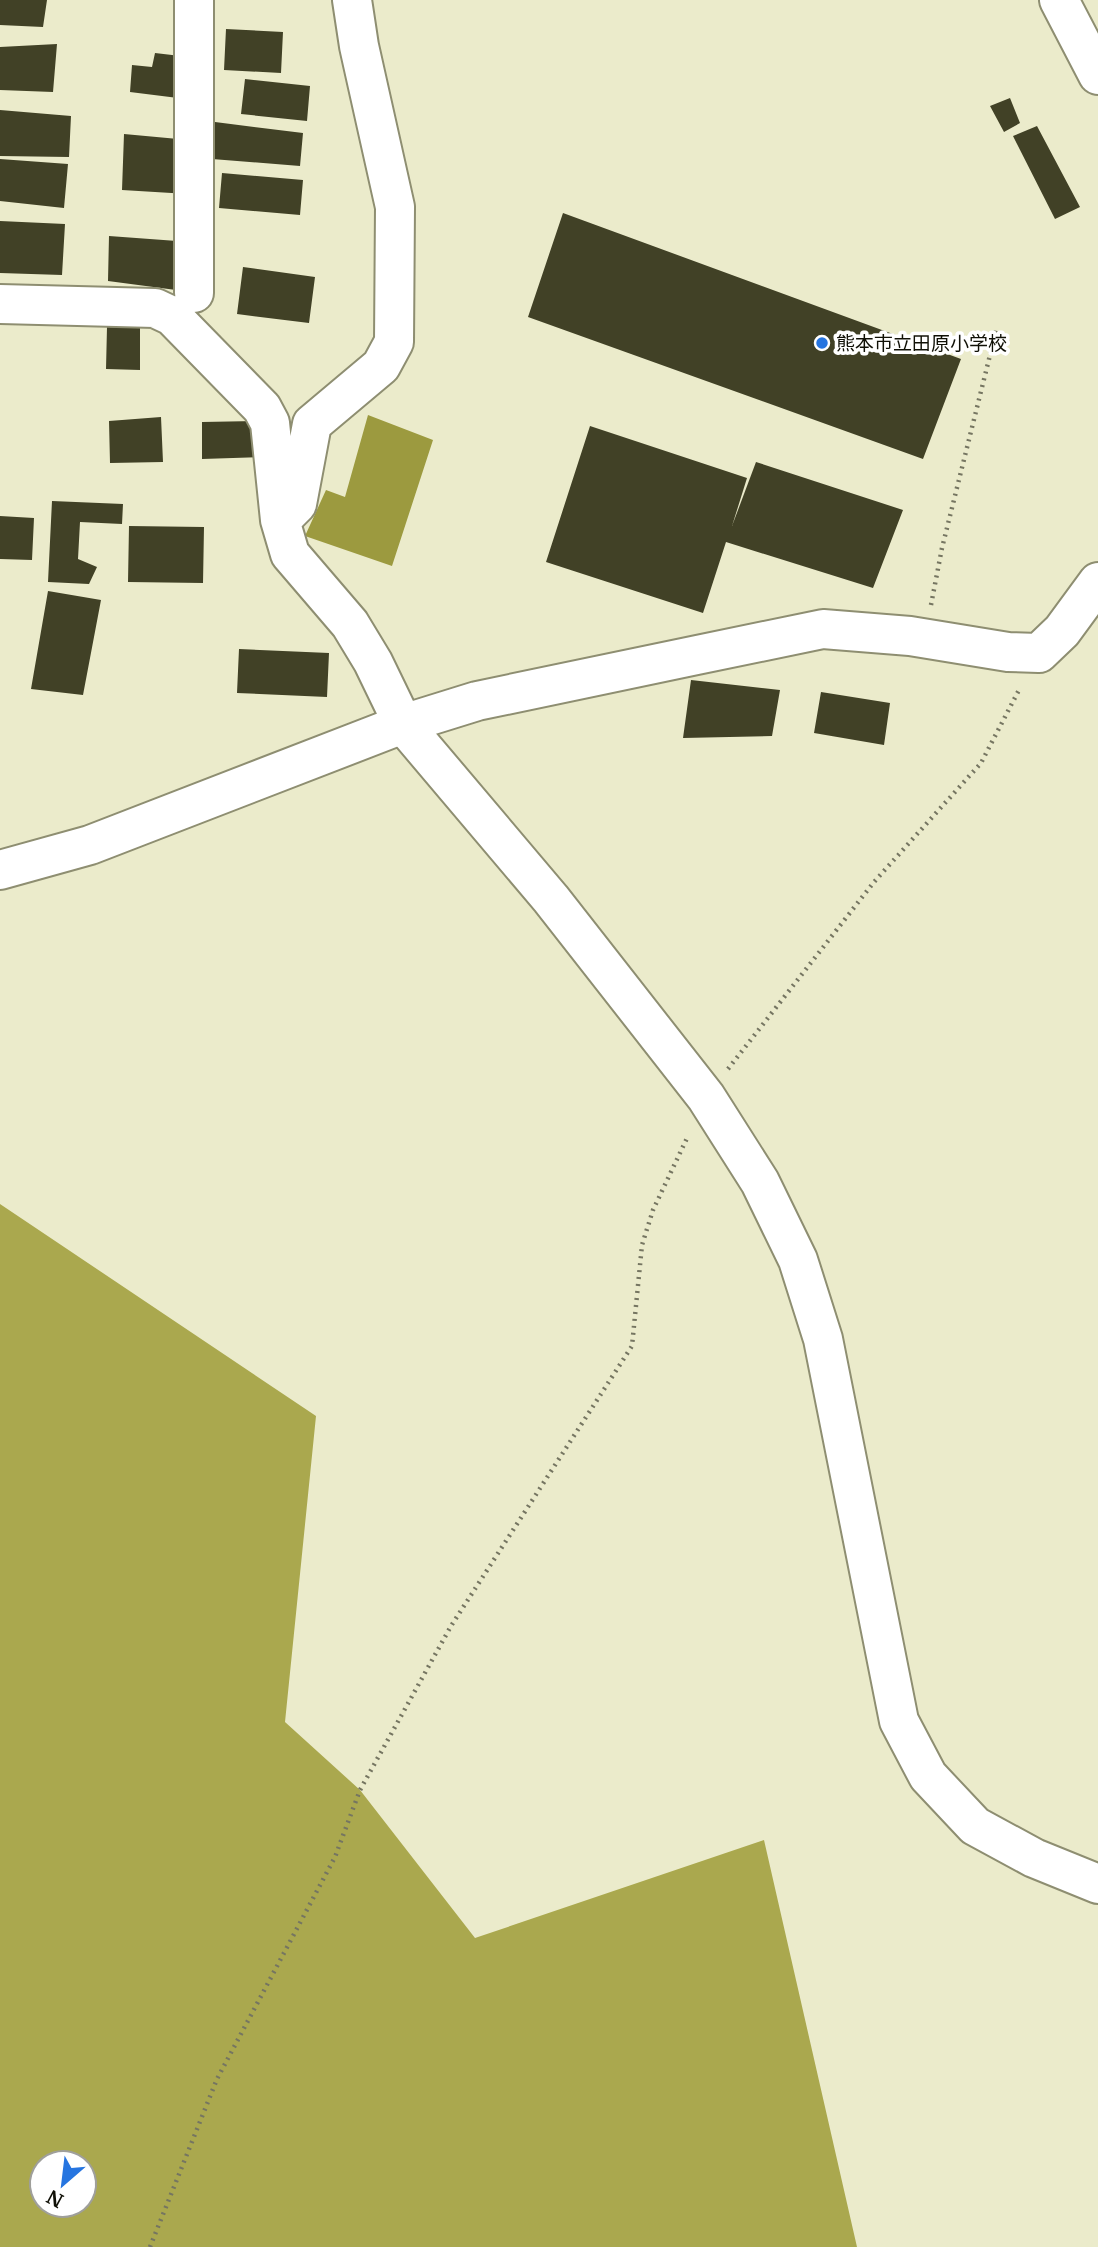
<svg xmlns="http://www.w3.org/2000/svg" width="1098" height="2247" viewBox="0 0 1098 2247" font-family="Merriweather,'Noto Sans JP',serif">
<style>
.forest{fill:#aaa84e;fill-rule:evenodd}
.water{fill:#9c9a3f}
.building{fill:#414126}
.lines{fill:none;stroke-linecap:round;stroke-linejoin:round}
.street-casing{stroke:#8e8e71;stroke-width:42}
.secondary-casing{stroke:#8e8e71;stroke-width:42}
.path{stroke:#757561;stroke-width:4.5;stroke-dasharray:2 5;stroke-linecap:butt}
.street{stroke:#fff;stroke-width:38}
.secondary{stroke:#fff;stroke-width:38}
.poi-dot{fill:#2675e0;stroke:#fff;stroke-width:2.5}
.labels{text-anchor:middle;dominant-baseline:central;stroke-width:7;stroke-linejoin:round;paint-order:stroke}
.poi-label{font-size:19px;fill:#101006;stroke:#fff;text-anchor:start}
</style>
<rect width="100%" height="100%" fill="#ebebcb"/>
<path class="forest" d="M0 1204 316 1416 285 1722 360 1790 475 1938 764 1840 857 2247H0ZM42 2163H84V2205H42Z"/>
<path class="water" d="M368 415 433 440 392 566 305 536 326 490 345 497Z"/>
<path class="building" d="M0 0H47L43 27 0 25Z
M226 29 283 32 281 73 224 70Z
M57 44 53 92 0 90V47Z
M155 53 189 57 186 99 130 92 132 65 152 67Z
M245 79 310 86 307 121 241 114Z
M1010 98 1020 123 1004 132 990 106Z
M0 110 71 116 69 157 0 156Z
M215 122 303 133 300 166 212 159Z
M1037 126 1080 207 1055 219 1013 136Z
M124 134 189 140 188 194 122 190Z
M0 159 68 164 64 208 0 201Z
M222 173 303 180 300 215 219 208Z
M563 213 961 359 923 459 528 317Z
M0 221 65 224 62 275 0 273Z
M109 236 177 241 176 290 108 281Z
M243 267 315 277 309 323 237 314Z
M107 327 140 328V370L106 369Z
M161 417 163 462 110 463 109 421Z
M261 421 262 457 202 459V422Z
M590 426 747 478 732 526 756 462 903 510 873 588 726 542 703 613 546 562Z
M52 501 123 504 122 524 80 522 78 559 97 567 89 584 48 582Z
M0 516 34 518 32 560 0 559Z
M129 526 204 527 203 583 128 582Z
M48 591 101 600 83 695 31 689Z
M239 649 329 653 327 697 237 693Z
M691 680 780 690 772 736 683 738Z
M821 692 890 703 884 745 814 733Z"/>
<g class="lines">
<g class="street-casing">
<path id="street" d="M1059 0 1098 75
M194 293V0
M0 304 155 308 172 316 262 408 270 423 280 520 290 554 350 624 373 662 403 724
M281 520 297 504 312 424 381 366 394 342 395 207 359 46 352 0
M0 870 90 845 403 724 477 701 697 655 823 629 910 636 1008 652 1039 653 1062 631 1098 582"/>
</g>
<g class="secondary-casing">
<path id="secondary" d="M403 724 551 899 706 1097 760 1182 798 1260 823 1339 899 1721 928 1776 975 1826 1034 1858 1098 1884"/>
</g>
<path class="path" d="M931 605 942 548 997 327
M728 1069 874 882 981 763 1020 688
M150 2247 217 2079 335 1857 360 1790 451 1626 632 1346 642 1245 653 1210 688 1136"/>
<use href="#street" class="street"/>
<use href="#secondary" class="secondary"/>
</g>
<circle class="poi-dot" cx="822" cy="343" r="7"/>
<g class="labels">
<g class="poi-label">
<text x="836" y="343">熊本市立田原小学校</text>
</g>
</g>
<g transform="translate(63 2184) rotate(208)"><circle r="33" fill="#ffffff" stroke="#9f9f9b" stroke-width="2"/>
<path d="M0-5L12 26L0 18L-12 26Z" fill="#2675e0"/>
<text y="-10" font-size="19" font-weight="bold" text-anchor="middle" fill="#101006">N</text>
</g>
</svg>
